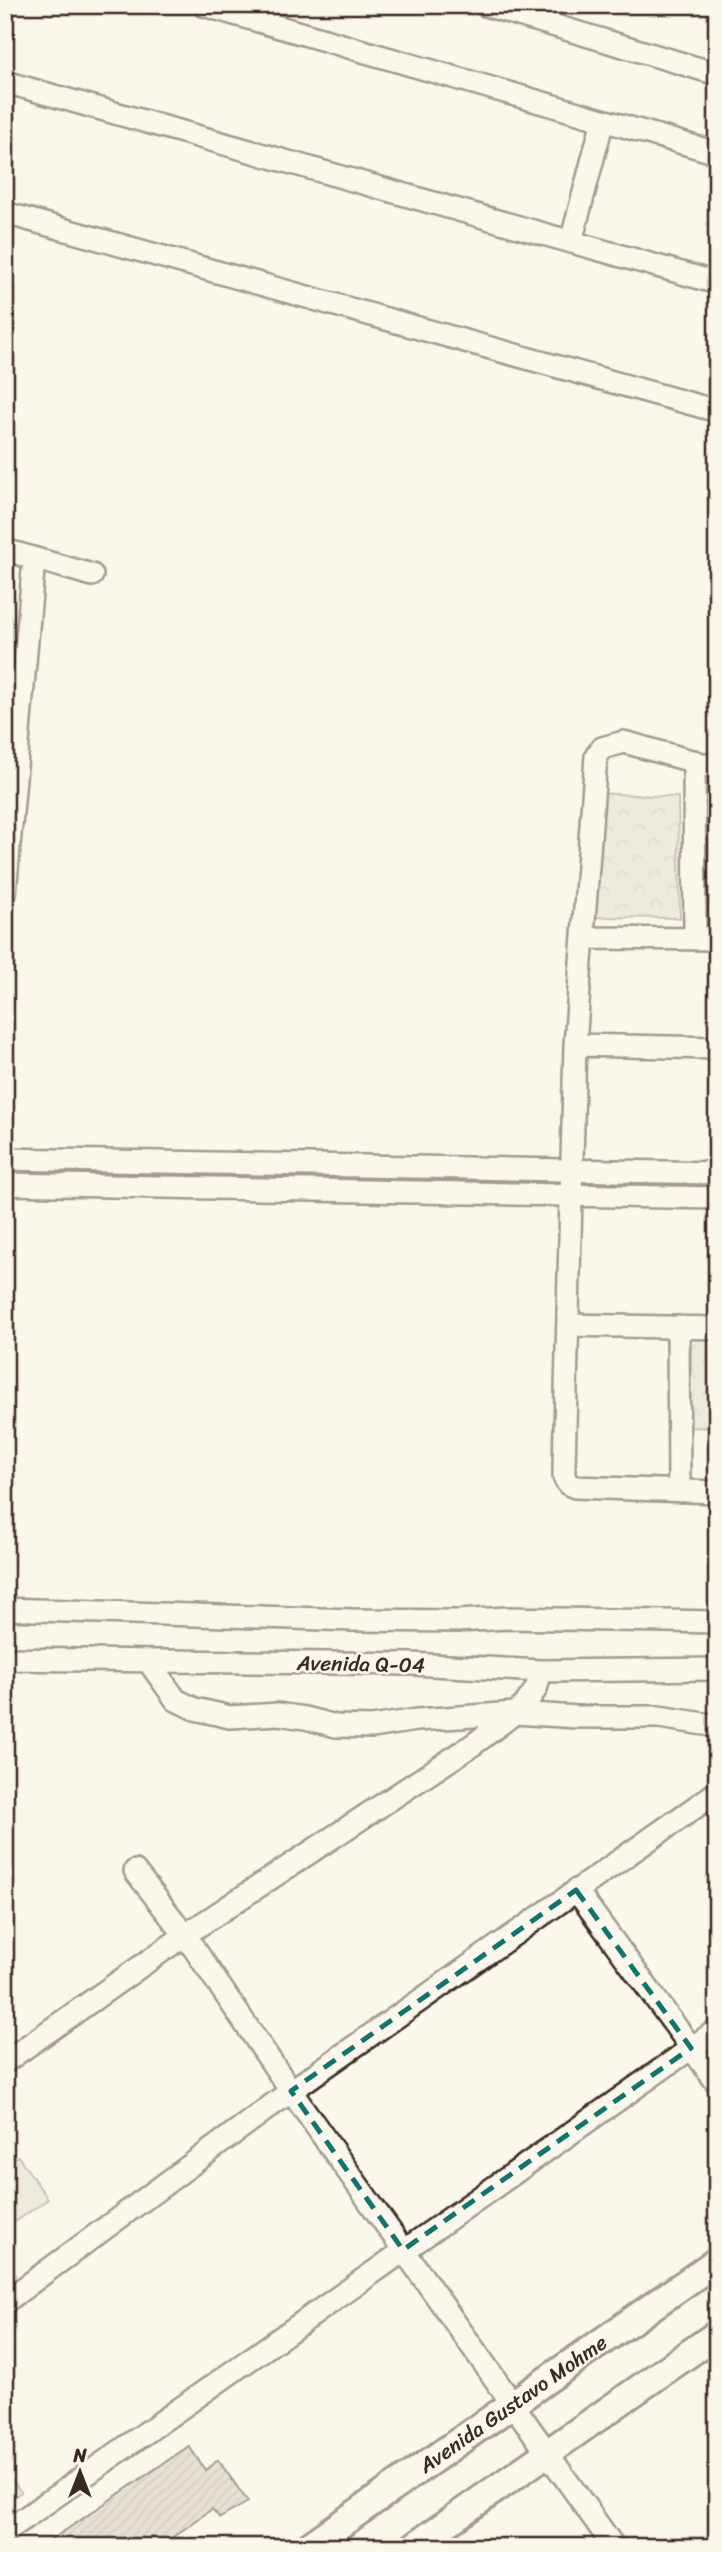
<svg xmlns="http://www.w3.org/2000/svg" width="722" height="2552" viewBox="0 0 722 2552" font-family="Sriracha,sans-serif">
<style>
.park{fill:url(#park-crowns);stroke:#8d8276;stroke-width:2}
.garden{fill:#dfd9ce;stroke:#8d8276;stroke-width:2}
.building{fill:url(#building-hatch);stroke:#3b2a1e;stroke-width:2}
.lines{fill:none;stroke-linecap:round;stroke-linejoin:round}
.minor-casing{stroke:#3b2a1e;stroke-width:26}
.tertiary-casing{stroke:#3b2a1e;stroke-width:32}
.minor{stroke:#fbf7ec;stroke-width:21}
.tertiary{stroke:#fbf7ec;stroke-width:26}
.marked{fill:none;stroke:#0f766e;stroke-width:5;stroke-dasharray:14 9;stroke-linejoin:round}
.labels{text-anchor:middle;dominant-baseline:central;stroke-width:5;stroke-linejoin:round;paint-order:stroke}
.street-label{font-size:21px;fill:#3b2a1e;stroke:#fbf7ec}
</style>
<defs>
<pattern id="park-crowns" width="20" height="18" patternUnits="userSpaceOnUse" patternTransform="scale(1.75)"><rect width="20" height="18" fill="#dfd9ce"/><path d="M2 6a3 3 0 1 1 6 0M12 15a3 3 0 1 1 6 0" fill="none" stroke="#c0bab0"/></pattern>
<pattern id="building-hatch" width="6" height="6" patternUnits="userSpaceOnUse" patternTransform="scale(1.75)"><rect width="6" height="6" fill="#ccc4b9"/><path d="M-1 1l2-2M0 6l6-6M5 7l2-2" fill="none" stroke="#a79f96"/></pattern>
</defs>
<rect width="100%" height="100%" fill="#fbf7ec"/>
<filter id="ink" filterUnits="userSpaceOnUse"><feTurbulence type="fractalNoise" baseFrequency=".0143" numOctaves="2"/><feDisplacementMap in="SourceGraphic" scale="14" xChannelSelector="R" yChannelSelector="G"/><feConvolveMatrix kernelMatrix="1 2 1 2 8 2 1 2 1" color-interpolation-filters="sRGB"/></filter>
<g filter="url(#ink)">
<path class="park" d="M596 793 678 797 680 918 591 917Z
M717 1332V1428L690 1427 691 1337Z"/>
<path class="garden" d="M18 2156 48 2199 5 2229V2165Z
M5 2470 21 2492 5 2503Z"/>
<path class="building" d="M189 2446 205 2470 218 2460 248 2502 220 2518 212 2509 159 2547H41Z"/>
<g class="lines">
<g class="minor-casing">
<path id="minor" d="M203 5 717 153
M485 5 717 74
M5 82 717 283
M5 213 717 411
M571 242 603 120
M5 550 92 575
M694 761 695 939
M717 768 624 742 602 748 596 756 575 1045 564 1467V1477L568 1484 575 1487 717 1492
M5 894 34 559
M583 938 717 939
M575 1045 717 1048
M5 1159 717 1173
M5 1184 717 1198
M570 1325 717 1328
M678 1327 679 1491
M5 1609 353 1620 458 1621 507 1618 717 1622
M5 1659 412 1664 541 1671 717 1669
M148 1661 176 1700 195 1709 230 1717 278 1714 305 1718 336 1726 372 1727 417 1720 515 1713 577 1717H659L717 1726
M135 1871 185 1935 291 2091 614 2547
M576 1890 717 2083
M5 2062 185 1935 474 1744 524 1706 536 1689 541 1671
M5 2302 291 2091 717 1792
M5 2532 717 2030"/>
</g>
<g class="tertiary-casing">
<path id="tertiary" d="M308 2547 717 2261
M413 2547 717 2334"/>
</g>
<use href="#minor" class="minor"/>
<use href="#tertiary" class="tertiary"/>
</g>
</g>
<path d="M0 0H722V2552H0ZM576 1890 691 2048 403 2250 291 2091Z" fill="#fbf7ec" fill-opacity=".55" fill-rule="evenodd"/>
<path class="marked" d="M576 1890 691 2048 403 2250 291 2091Z"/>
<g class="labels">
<g class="street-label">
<text transform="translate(361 1664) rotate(1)">Avenida Q-04</text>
<text transform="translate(513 2404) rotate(-35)">Avenida Gustavo Mohme</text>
</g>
</g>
<rect width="722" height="2552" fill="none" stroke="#fbf7ec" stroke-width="28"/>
<rect x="14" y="14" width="694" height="2524" fill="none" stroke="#3b2a1e" stroke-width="2.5" filter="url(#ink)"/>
<g transform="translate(80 2472)" stroke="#fbf7ec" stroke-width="5" paint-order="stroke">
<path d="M0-5L12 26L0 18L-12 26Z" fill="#3b2a1e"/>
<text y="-10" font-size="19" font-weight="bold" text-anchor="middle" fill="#3b2a1e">N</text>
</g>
</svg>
